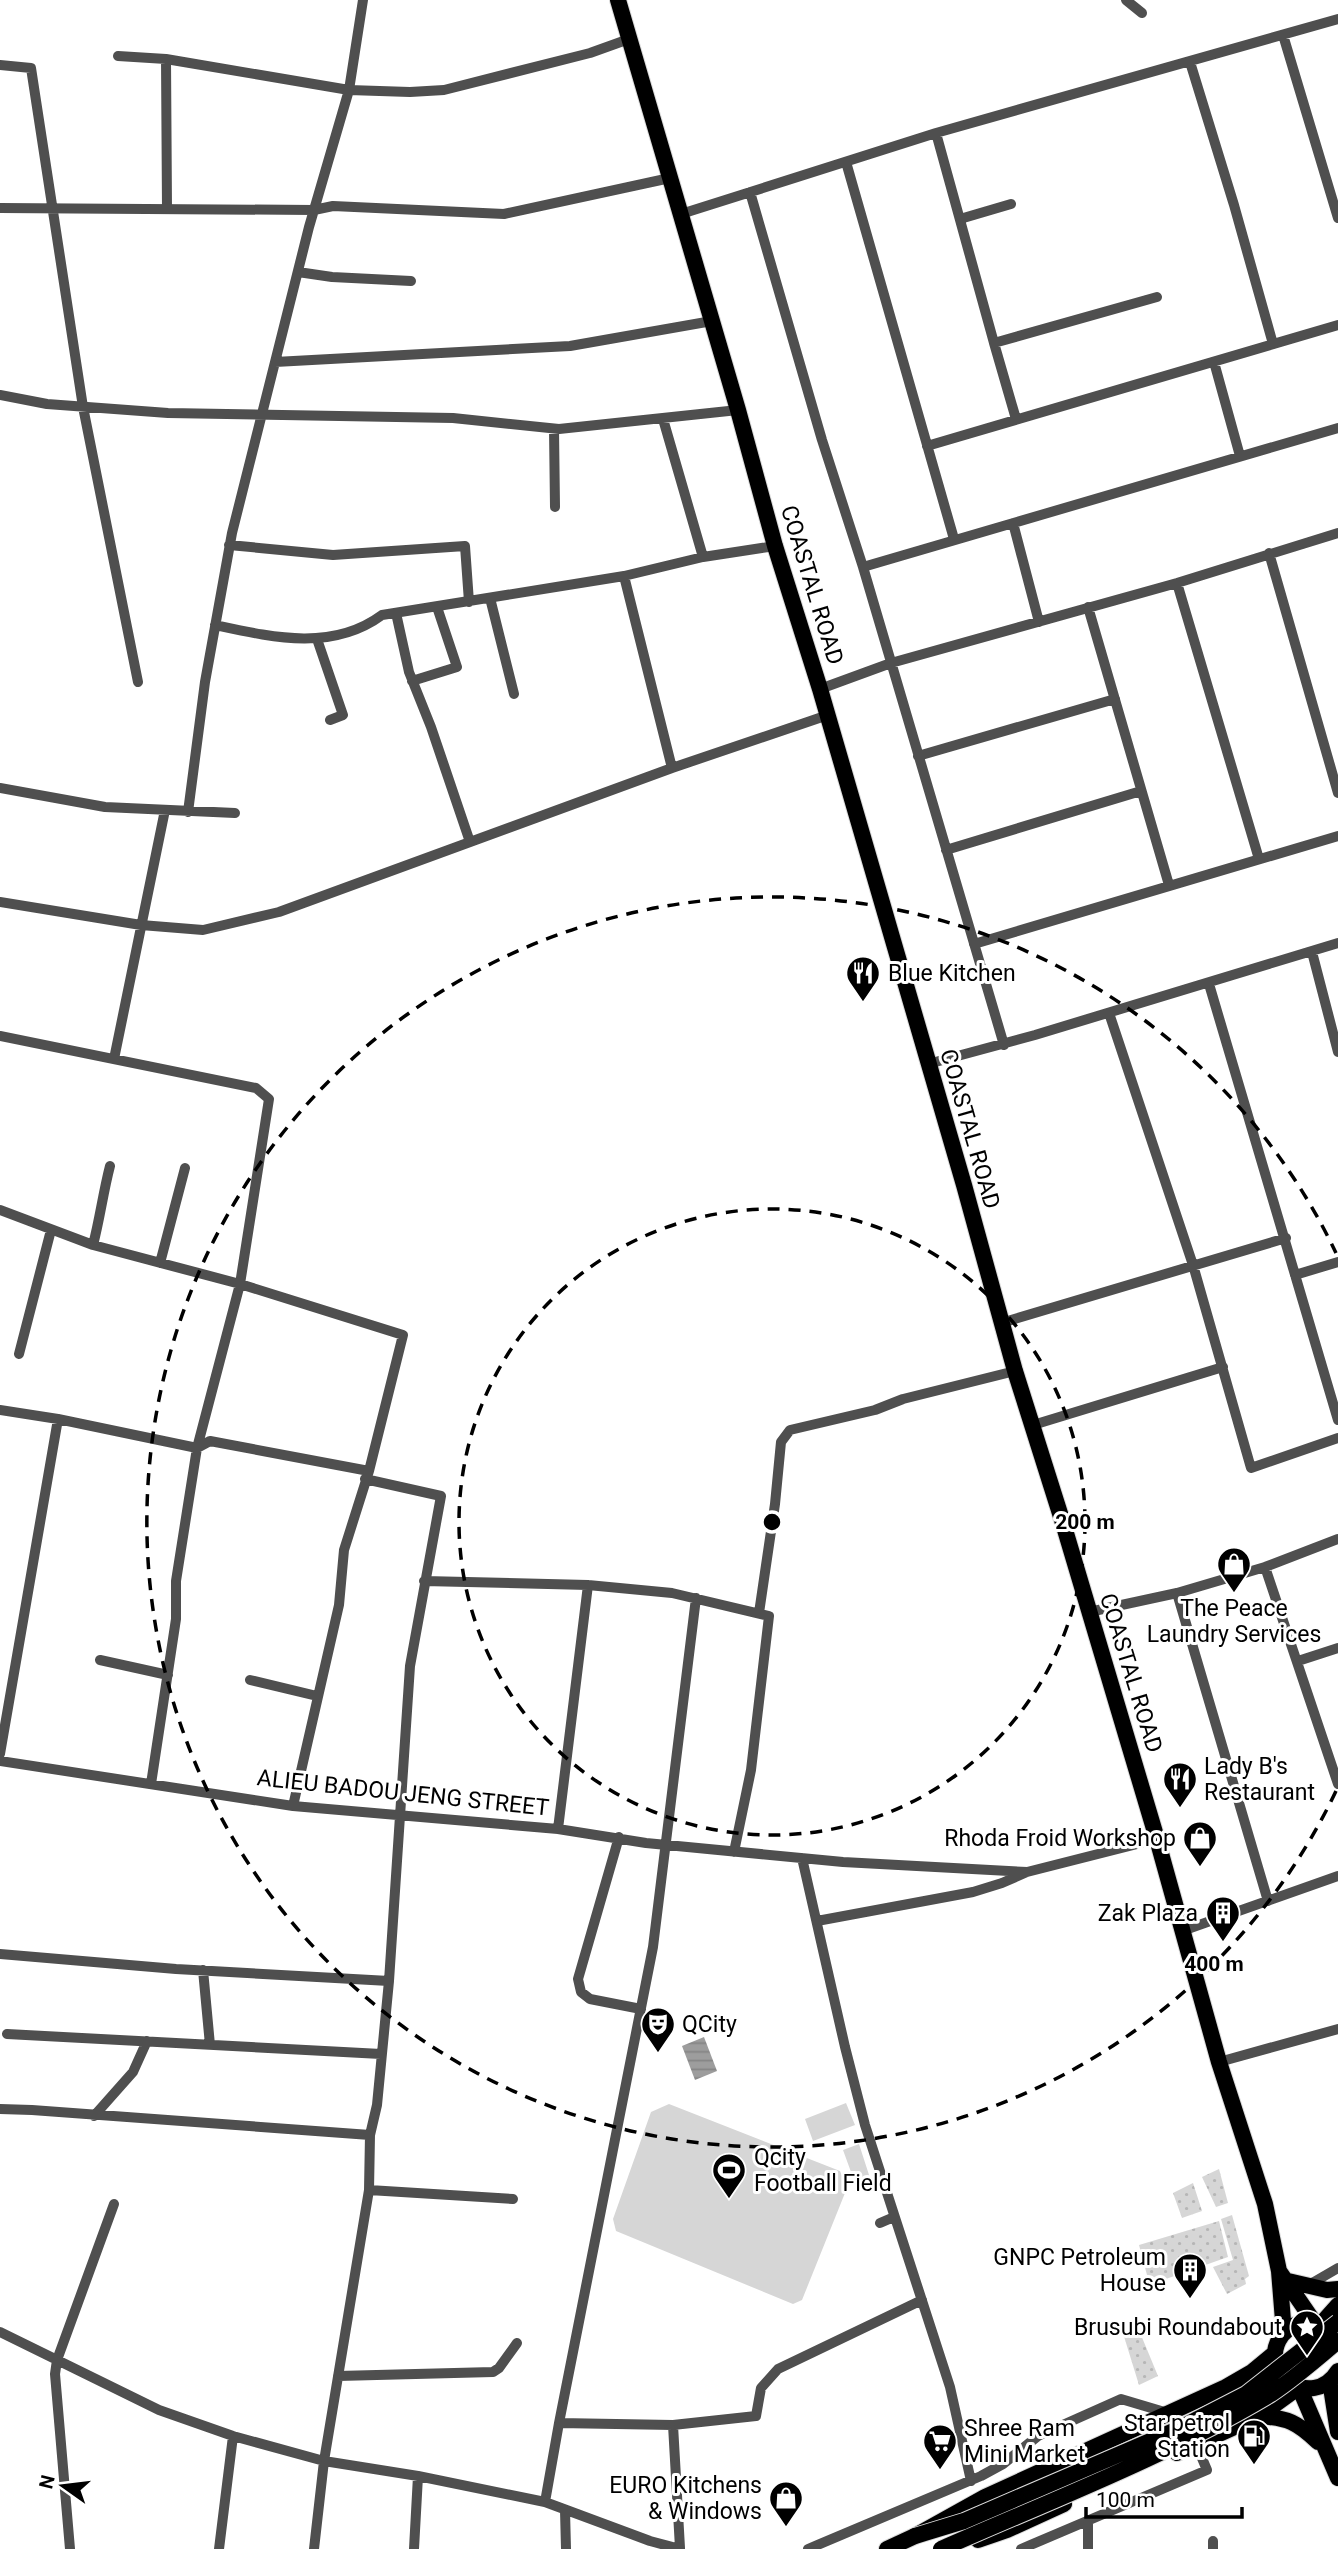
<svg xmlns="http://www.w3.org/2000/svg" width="1338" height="2549" viewBox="0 0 1338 2549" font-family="Roboto,sans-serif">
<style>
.grass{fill:url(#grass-dots)}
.park{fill:#d6d6d6}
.water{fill:url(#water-rules)}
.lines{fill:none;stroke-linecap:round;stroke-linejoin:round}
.primary-casing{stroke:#dbdbdb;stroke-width:18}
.minor{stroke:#4f4f4f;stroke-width:10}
.primary{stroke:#000;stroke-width:16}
.primary-bridge-casing{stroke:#dbdbdb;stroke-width:18;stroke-linecap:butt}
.primary-bridge{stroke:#000;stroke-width:16}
.ring{fill:none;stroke:#000;stroke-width:3.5;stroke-dasharray:12 9}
.labels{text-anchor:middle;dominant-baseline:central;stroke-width:6;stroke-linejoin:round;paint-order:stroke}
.street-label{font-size:23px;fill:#000;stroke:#fff}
.poi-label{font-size:23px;fill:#000;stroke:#fff;text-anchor:end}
.centre{fill:#000;stroke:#fff;stroke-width:3.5}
.ring-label{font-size:21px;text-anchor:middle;font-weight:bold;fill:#000;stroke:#fff;stroke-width:6;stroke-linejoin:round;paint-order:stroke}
</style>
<defs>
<pattern id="grass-dots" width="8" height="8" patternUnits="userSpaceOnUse" patternTransform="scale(1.75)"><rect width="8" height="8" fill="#d6d6d6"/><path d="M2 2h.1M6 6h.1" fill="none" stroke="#b6b6b6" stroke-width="1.8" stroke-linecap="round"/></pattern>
<pattern id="water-rules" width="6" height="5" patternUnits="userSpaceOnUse" patternTransform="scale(1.75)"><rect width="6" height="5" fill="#9d9d9d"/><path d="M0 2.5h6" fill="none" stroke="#858585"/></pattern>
</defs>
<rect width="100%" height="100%" fill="#fff"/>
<path class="grass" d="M1219 2169 1228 2203 1216 2207 1202 2177Z
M1193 2183 1202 2211 1182 2218 1173 2193Z
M1232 2215 1249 2276 1245 2279 1246 2284 1227 2294 1213 2267 1233 2260 1221 2219Z
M1219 2221 1228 2257 1163 2280 1147 2275 1139 2245Z
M1136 2323 1158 2376 1139 2385 1122 2330Z"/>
<path class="park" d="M846 2103 855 2125 813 2141 805 2119Z
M669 2104 840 2171 847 2188 802 2300 793 2304 616 2231 613 2219 651 2112Z
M859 2144 870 2178 855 2183 843 2150Z"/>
<path class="water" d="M704 2037 717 2071 695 2080 682 2046Z"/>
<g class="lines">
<g class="primary-casing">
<path id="primary" d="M618 0 738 410 775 546 820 689 964 1185 1015 1371 1063 1523 1157 1839 1219 2062 1265 2204 1279 2271 1284 2333
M1279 2271 1314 2322
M1288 2281 1327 2290 1338 2289
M1321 2324 1338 2305
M1337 2339C1330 2328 1319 2321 1305 2322 1296 2323 1288 2328 1282 2335 1255 2372 1312 2412 1338 2371
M1330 2381 1338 2432
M1259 2416C1288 2418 1297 2422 1318 2442
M1177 2453 1259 2416 1299 2387 1338 2478
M978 2540 1007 2530 1064 2504
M887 2549 915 2536 985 2497 1226 2387 1252 2372 1275 2353"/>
</g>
<path class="minor" d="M1126 0 1142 13
M1283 35 1338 218
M118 56 166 59 349 90 410 92 444 90 590 53 629 39
M166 59 167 209
M1190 62 1234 205 1273 344
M0 65 31 68 83 407 138 682
M936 133 994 343 1157 297
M846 162 954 539
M750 192 822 440 863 567 1004 1045
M0 208 314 210 333 206 504 214 670 178
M681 214 936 133 1338 19
M960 219 1011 204
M298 272 332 277 411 281
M994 343 1016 419
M275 362 570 346 712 321
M1214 362 1240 456
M0 395 47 404 168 413 453 418 559 429 738 410
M663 419 703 557
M554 429 555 507
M927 446 1338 325
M1013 523 1039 622
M229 545 333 555 465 546 469 602
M1269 553 1338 793
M863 567 1338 428
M624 576 672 768
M1177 583 1259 859
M490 598 514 694
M1088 607 1169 885
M396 613 409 672 431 727 470 842
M215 625C271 637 332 652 382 615L624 576 703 557 775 546
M317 639 343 715 330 720
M412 681 457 667 437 607
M820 689 891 663 1177 583 1338 533
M918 756 1115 699
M0 788 105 807 235 813
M188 812 205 682 232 533 309 227 349 90 363 0
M946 850 1141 791
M0 902 141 925 203 930 279 912 672 768 828 715
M974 944 1338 836
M1312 952 1338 1052
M1209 984 1338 1420
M1109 1013 1193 1265 1251 1468 1338 1438
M0 1036 256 1088 269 1099 240 1284 403 1335 369 1471
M114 1059 165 810
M928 1064 1035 1035 1338 943
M0 1210 93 1245 240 1284 197 1448 176 1581V1619L151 1784
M93 1245C100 1218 103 1193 110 1166
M160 1263 185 1168
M1295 1275 1338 1262
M1001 1323 1286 1238
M19 1354 51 1230
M0 1410 58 1419 197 1448 210 1441 369 1471 344 1550 339 1605 293 1806
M1033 1425 1223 1367
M1265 1567 1338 1784
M424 1581 588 1585 672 1593 769 1616 751 1770 734 1852
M1177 1593 1268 1901
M1089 1612 1177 1593 1265 1567 1338 1539
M759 1613 775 1504 781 1442 790 1430 875 1410 903 1399 1015 1371
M100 1660 168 1675
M1298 1661 1338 1648
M250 1680 317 1696
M0 1754 58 1419
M0 1761 293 1806 558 1829 646 1843 843 1862 1027 1872
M558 1829 588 1585
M619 1837 578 1979 581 1992 590 1999 641 2009
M802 1858 845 2047 865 2125 950 2387 971 2481
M817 1921 973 1892 1002 1883 1027 1872 1157 1839
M1182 1931 1338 1876
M0 1954 176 1969 389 1981
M203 1970 210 2045
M7 2034 381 2054
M1219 2062 1338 2029
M0 2109 32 2110 370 2135
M94 2116 133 2072 147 2041
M369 2190 513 2199
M880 2223 894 2217
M1307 2286 1338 2268
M0 2332 159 2410 233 2436 324 2461 418 2476 545 2502 650 2541 680 2549
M338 2376 493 2372 499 2368 517 2343
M559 2423 673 2425 680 2548
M673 2425 756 2416 761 2388 778 2369 922 2300
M545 2502 559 2423 653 1947 696 1598
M565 2510 566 2549
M70 2549 55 2374 57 2360 114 2204
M219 2549 233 2436
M314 2549 324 2461 369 2190 370 2135 377 2105 389 1981 410 1666 441 1496 365 1479
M414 2549 418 2476
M808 2549 981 2476 1003 2464 1038 2436 1121 2399 1168 2413
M1021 2549 1207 2470 1196 2444
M1088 2549V2520
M1213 2549V2541"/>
<use href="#primary" class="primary"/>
<g class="primary-bridge-casing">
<path id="primary-bridge" d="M915 2536 964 2521 1178 2429 1246 2394 1338 2322
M941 2549C1050 2501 1168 2456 1271 2394 1294 2379 1317 2359 1338 2341"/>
</g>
<use href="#primary-bridge" class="primary-bridge"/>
</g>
<g class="ring">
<circle cx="772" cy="1522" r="313"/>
<path d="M1336 1791A625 625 0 1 1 1336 1253"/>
</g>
<defs>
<g id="restaurant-pin" transform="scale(1.75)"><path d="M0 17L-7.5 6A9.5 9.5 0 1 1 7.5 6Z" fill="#000" stroke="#fff"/><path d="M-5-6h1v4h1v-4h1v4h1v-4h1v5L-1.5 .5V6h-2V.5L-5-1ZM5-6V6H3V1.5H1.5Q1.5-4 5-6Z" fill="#fff"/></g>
<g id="shop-pin" transform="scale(1.75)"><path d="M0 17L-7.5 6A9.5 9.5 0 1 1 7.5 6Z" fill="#000" stroke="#fff"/><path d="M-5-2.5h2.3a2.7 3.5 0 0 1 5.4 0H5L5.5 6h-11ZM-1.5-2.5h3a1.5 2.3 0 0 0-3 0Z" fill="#fff"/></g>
<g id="building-pin" transform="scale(1.75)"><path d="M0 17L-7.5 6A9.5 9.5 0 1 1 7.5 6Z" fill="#000" stroke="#fff"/><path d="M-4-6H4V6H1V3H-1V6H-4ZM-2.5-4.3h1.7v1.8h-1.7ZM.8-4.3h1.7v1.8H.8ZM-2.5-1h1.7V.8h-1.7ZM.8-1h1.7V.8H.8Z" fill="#fff"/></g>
<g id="theatre-pin" transform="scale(1.75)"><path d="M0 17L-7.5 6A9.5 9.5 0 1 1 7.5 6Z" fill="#000" stroke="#fff"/><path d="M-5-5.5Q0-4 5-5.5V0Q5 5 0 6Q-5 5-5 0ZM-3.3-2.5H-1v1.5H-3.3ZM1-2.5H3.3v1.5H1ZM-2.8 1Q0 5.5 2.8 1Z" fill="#fff"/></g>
<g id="stadium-pin" transform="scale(1.75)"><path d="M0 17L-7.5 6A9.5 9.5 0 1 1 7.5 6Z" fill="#000" stroke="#fff"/><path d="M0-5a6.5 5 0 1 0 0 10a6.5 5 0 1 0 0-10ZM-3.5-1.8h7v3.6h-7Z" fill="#fff"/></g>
<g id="sight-pin" transform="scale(1.75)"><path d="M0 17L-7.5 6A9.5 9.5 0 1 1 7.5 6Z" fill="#000" stroke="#fff"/><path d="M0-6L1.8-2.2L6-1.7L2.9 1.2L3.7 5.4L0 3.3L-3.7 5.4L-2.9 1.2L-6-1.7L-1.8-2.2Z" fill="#fff"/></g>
<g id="fuel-pin" transform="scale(1.75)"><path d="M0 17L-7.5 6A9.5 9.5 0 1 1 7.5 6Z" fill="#000" stroke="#fff"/><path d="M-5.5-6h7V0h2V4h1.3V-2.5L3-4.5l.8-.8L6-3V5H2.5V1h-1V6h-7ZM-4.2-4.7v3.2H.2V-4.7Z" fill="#fff"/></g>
<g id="supermarket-pin" transform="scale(1.75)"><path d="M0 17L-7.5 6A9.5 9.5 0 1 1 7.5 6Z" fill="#000" stroke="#fff"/><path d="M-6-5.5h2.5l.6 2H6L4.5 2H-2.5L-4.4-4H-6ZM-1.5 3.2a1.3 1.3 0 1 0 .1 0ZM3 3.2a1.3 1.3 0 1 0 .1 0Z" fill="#fff"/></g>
</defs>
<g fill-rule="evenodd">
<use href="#restaurant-pin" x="863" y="973"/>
<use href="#shop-pin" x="1234" y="1564"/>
<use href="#restaurant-pin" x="1180" y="1779"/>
<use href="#shop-pin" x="1200" y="1838"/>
<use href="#building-pin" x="1223" y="1913"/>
<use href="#theatre-pin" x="658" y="2024"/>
<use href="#stadium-pin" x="729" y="2170"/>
<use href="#building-pin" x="1190" y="2270"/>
<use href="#sight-pin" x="1307" y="2327"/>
<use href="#fuel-pin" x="1254" y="2436"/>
<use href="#supermarket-pin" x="940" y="2441"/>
<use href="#shop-pin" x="786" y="2498"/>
</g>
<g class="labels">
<g class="street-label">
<text transform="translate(812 585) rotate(73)">COASTAL ROAD</text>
<text transform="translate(970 1129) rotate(74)">COASTAL ROAD</text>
<text transform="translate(1131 1673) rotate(73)">COASTAL ROAD</text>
<text transform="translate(403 1793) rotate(6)">ALIEU BADOU JENG STREET</text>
</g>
<g class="poi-label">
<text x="888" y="973" text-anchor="start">Blue Kitchen</text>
<text x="1234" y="1608" text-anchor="middle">The Peace<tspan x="1234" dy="26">Laundry Services</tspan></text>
<text x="1204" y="1766" text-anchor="start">Lady B's<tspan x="1204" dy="26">Restaurant</tspan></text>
<text x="1176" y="1838">Rhoda Froid Workshop</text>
<text x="1198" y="1913">Zak Plaza</text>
<text x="682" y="2024" text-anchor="start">QCity</text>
<text x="754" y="2157" text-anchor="start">Qcity<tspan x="754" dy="26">Football Field</tspan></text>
<text x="1166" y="2257">GNPC Petroleum<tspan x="1166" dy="26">House</tspan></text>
<text x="1282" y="2327">Brusubi Roundabout</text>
<text x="1230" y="2423">Star petrol<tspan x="1230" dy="26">Station</tspan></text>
<text x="964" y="2428" text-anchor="start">Shree Ram<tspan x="964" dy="26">Mini Market</tspan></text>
<text x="762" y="2485">EURO Kitchens<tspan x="762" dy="26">&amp; Windows</tspan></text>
</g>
</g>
<circle cx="772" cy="1522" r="10" class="centre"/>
<g class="ring-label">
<text x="1085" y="1529">200 m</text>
<text x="1214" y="1971">400 m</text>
</g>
<g transform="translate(63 2486) rotate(284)" stroke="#ffffff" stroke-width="5" paint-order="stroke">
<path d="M0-5L12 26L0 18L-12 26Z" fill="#000000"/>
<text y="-10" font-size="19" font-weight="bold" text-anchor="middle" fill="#000000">N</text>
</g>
<path d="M1086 2507v10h156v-10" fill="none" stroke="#000000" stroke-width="3.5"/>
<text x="1096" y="2507" font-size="21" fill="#000000" stroke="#ffffff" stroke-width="5" paint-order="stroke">100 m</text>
</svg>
